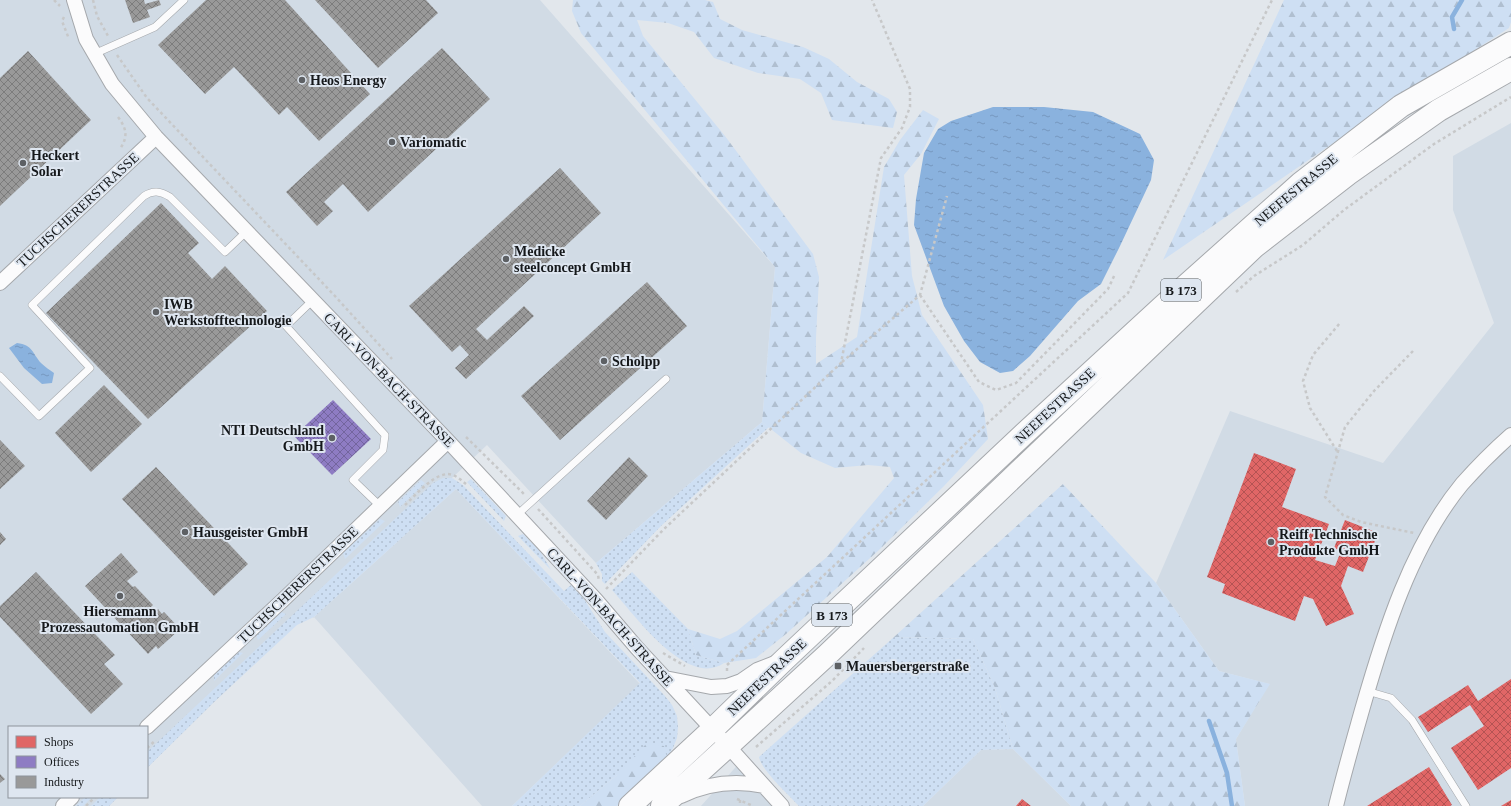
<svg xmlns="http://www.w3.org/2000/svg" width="1511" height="806" viewBox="0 0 1511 806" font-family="Georgia,serif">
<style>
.built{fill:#d1dbe5}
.grass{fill:url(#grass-dots)}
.forest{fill:url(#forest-firs)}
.water{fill:url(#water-ripples)}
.shops{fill:url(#shops-cross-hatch)}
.offices{fill:url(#offices-cross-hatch)}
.industry{fill:url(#industry-cross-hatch)}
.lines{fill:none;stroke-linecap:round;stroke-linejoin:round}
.stream{stroke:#8ab2de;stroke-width:4.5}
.service-casing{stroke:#a5a8ac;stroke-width:8}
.minor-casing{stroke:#a5a8ac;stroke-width:16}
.primary-casing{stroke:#a5a8ac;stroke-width:24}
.trunk-casing{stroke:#a5a8ac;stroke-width:24}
.path{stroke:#c7c8c9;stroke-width:2.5;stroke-dasharray:3 3;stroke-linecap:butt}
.service{stroke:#fbfbfc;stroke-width:7}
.minor{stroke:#fbfbfc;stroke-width:14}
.primary{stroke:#fbfbfc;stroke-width:22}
.trunk{stroke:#fbfbfc;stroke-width:22}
.poi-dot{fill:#5d6064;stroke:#dee6f0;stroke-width:1.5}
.labels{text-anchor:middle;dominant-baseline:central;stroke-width:4;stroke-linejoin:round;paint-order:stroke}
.shield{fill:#dee6f0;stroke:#51565b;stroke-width:1}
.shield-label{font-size:13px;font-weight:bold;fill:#15181b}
.poi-label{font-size:14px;font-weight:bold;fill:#15181b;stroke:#dee6f0;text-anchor:start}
.street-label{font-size:14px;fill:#15181b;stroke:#dee6f0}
</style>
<defs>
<pattern id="grass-dots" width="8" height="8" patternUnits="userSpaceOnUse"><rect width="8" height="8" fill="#cedff3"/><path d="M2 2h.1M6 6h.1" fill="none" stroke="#b0bfd0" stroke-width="1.8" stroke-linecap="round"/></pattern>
<pattern id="forest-firs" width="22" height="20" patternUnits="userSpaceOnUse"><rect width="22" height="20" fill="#cedff3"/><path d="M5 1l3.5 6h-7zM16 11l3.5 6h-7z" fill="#b0bfd0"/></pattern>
<pattern id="water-ripples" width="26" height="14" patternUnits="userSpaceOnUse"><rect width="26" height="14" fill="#8ab2de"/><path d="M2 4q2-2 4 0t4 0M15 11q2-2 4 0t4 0" fill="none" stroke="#7698be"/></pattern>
<pattern id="shops-cross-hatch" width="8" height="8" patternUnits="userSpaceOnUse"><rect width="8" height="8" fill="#e06666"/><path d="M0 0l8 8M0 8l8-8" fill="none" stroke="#b45353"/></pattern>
<pattern id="offices-cross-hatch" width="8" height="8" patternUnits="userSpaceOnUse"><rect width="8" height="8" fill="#8e7cc3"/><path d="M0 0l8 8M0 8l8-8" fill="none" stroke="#73659e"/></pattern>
<pattern id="industry-cross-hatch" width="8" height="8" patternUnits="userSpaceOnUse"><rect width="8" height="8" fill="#999"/><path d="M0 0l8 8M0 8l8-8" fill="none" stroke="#7c7c7c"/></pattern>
</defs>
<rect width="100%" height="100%" fill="#e2e7ec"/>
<path class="built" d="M0 0H540L775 267 762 422 596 563 487 445 214 702 147 768V727H9V797H118L109 806H0Z
M1511 123V806H1245L1236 739 1269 684 1219 671 1156 583 1230 411 1383 463 1494 323 1453 210V156Z
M456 489 640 684 512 806H482L314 617Z
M1013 749 1071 806H923L981 750Z
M742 760 781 806H701Z"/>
<path class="grass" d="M762 422 769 427 661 526 605 584 602 581V574L596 563Z
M443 478H452L463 485 564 591 571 585 584 599 605 632 665 696 672 705 677 716 678 727 677 738 673 748 667 758 617 775 580 806H512L640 683 456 489 314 617 297 625 214 702 147 768V752L433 483Z
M471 479 506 516 504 521 467 482Z
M421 480 425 483 400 507 398 502Z
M380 519 385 521 345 559 343 553Z
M523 534 540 551 551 570 518 536Z
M632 572 688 629 696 655 724 663C687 689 634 614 612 590Z
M281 612 286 614 258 640 256 635Z
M894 637 973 639 995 688 1013 749 981 750 923 806H799C789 795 762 771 759 757Z
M239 652 243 653 214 681V675Z
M85 797H92L83 806H76Z
M100 797H118L109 806H91Z"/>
<path class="forest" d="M573 0H705L713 2 720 19 742 30 803 47 829 59 857 82 889 99 897 112 893 128 832 120 821 93 800 79 758 73 714 58 694 32 668 23 637 20 643 36 725 136 813 254 819 277 816 338V364L857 337 884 167 900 140 923 110 939 119 921 154 904 175 912 276 922 315 983 405 988 439 944 486 879 550 786 634 756 658 724 663 696 655 688 629 720 639 737 631 827 557 894 478 890 467 868 465 835 468 801 453 762 422 775 267 581 33 572 11Z
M1284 0H1511V22L1509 28 1386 107 1163 260Z
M1063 484 1156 583 1219 671 1270 684 1236 739 1245 806H1071L1013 749 995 688 973 639 894 637Z
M647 743 664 746 667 758 617 806H580L617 775Z"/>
<path class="water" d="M993 107H1044L1093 112 1140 134 1154 160 1151 180 1120 246 1101 284 1078 301 1030 356 1013 371 1000 373 980 362 964 341 944 306 914 225 916 199 924 153 938 129 951 121Z
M17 343C33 345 32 353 41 363 45 367 50 370 54 373L52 383 42 384 24 368 9 348Z"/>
<path class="shops" d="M1254 453 1296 469 1282 507 1329 524 1315 560 1335 566 1341 551 1334 548 1345 520 1378 533 1363 572 1348 566 1341 586 1354 614 1326 626 1313 599 1304 596 1295 621 1222 593 1225 584 1207 577Z
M1511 679V768L1478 790 1451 748 1484 726 1470 705 1428 732 1418 717 1468 685 1478 701Z
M1429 767 1452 805 1450 806H1367Z
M1022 799 1031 806H1016Z
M1511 800V806H1501Z"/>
<path class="offices" d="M333 400 371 439 332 475 294 436Z"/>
<path class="industry" d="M125 0H144L145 4 159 0 161 5 147 10 150 17 133 23Z
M206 0H285L370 94 319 141 287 107 279 115 234 67 205 94 158 45Z
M315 0H426L438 13 378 68Z
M442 48 490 99 368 212 343 184 324 202 333 211 317 226 286 192Z
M28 51 91 120 0 206V78Z
M560 168 601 213 476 329 487 340 524 306 534 316 466 379 455 368 469 355 460 345 452 352 409 306Z
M161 203 199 243 188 253 212 279 225 266 267 311 148 419 46 313Z
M647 282 687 326 560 440 521 396Z
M104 385 142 424 91 472 55 433Z
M0 440 25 466 0 489Z
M629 457 648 476 606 520 587 501Z
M156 467 248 564 214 596 122 499Z
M0 532 6 539 0 545Z
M121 553 138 572 127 581 133 587 135 586 153 605 151 607 155 611 158 609 162 614 164 612 180 629 158 649 156 646 148 654 85 586Z
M36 572 115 655 104 664 123 684 91 714 0 617V606Z
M0 774 5 779 0 783Z"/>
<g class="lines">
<path class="stream" d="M1454 29 1452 17 1462 0
M1209 721 1227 773 1232 806"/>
<g class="service-casing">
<path id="service" d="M94 54 155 27 184 0
M313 300 286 326 385 435 383 450 353 480 380 506
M0 376 39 416 90 368 32 305 144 196C153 190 160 191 170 197L225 252 247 231
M517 515 666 379
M1367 691 1391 698 1412 720 1466 806"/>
</g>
<g class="minor-casing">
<path id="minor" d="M74 0 86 39 112 84 156 137 448 441 596 600 637 648 728 746 782 806
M0 283 156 137
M665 678 711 687 727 686 741 681 757 670 775 663
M147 727 284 599 448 441
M681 796C708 783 735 780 764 786
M63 806 72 797
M1336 806C1344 773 1353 742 1362 710 1384 633 1411 546 1462 484 1477 467 1494 450 1511 435"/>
</g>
<g class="primary-casing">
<path id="primary" d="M713 729 785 659 1025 433 1163 306 1301 183 1401 106 1511 43
M728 746 827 655 1254 247 1348 174 1439 110 1511 69"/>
</g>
<g class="trunk-casing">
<path id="trunk" d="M630 806 713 729
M662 806 728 746"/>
</g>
<path class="path" d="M54 0 60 6
M93 0 97 16 108 36
M64 17 62 21 69 39
M117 55 147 98 334 295 392 359
M118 117C127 129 128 137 120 149
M1236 292 1254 276 1303 245 1344 210 1434 144 1511 97
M920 295 979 382 996 390 1016 383 1108 289 1115 274
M1413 351 1374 391 1345 427 1325 497 1343 515 1361 522 1414 533
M842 362 920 295 947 196
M466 437 524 494
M1337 451 1310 408 1303 381 1313 355 1340 323
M405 505C416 495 437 469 453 475 458 477 462 481 466 484
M538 509 598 575 599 581
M606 589 664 529 841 363 881 158 902 128 910 107V89L872 0
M663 653 685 666
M727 671V665L1128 293 1272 0
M756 747 832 681 864 648
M147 748 156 740
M737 799 753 806
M740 800V806
M86 806 95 797"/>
<use href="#service" class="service"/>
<use href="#minor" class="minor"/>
<use href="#primary" class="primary"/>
<use href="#trunk" class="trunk"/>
</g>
<g class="poi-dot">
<circle cx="302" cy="80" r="4"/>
<circle cx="392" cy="142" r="4"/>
<circle cx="23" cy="163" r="4"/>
<circle cx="506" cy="259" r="4"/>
<circle cx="156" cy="312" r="4"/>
<circle cx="604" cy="361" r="4"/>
<circle cx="332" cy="438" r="4"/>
<circle cx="185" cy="532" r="4"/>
<circle cx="1271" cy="542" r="4"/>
<circle cx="120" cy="596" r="4"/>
<rect x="834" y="662" width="8" height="8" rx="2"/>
</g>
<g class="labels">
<g class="shield">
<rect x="1161" y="279" width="40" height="22" rx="3"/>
<rect x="812" y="604" width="40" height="22" rx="3"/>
</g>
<g class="shield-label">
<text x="1181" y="290">B 173</text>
<text x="832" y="615">B 173</text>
</g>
<g class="poi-label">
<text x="310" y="80">Heos Energy</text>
<text x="400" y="142">Variomatic</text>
<text x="31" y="155">Heckert<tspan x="31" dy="16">Solar</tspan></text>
<text x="514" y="251">Medicke<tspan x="514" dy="16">steelconcept GmbH</tspan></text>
<text x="164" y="304">IWB<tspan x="164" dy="16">Werkstofftechnologie</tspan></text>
<text x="612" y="361">Scholpp</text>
<text x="324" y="430" text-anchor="end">NTI Deutschland<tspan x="324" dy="16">GmbH</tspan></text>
<text x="193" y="532">Hausgeister GmbH</text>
<text x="1279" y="534">Reiff Technische<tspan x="1279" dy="16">Produkte GmbH</tspan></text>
<text x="120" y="611" text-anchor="middle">Hiersemann<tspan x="120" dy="16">Prozessautomation GmbH</tspan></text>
<text x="846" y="666">Mauersbergerstraße</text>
</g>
<g class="street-label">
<text transform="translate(1296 190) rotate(-40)">NEEFESTRASSE</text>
<text transform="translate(78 210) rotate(-43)">TUCHSCHERERSTRASSE</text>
<text transform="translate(389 380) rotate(46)">CARL-VON-BACH-STRASSE</text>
<text transform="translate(1055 406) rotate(-43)">NEEFESTRASSE</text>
<text transform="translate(298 585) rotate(-44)">TUCHSCHERERSTRASSE</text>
<text transform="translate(610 617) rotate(48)">CARL-VON-BACH-STRASSE</text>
<text transform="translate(767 677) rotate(-44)">NEEFESTRASSE</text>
</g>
</g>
<rect x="8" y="726" width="140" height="72" fill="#dee6f0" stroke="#8e949b"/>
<rect x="16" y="736" width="20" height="12" fill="#e06666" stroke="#8e949b"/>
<text x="44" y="746" font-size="12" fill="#15181b">Shops</text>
<rect x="16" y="756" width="20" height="12" fill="#8e7cc3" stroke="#8e949b"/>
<text x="44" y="766" font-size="12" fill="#15181b">Offices</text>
<rect x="16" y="776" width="20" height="12" fill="#999999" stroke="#8e949b"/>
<text x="44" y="786" font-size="12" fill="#15181b">Industry</text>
</svg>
